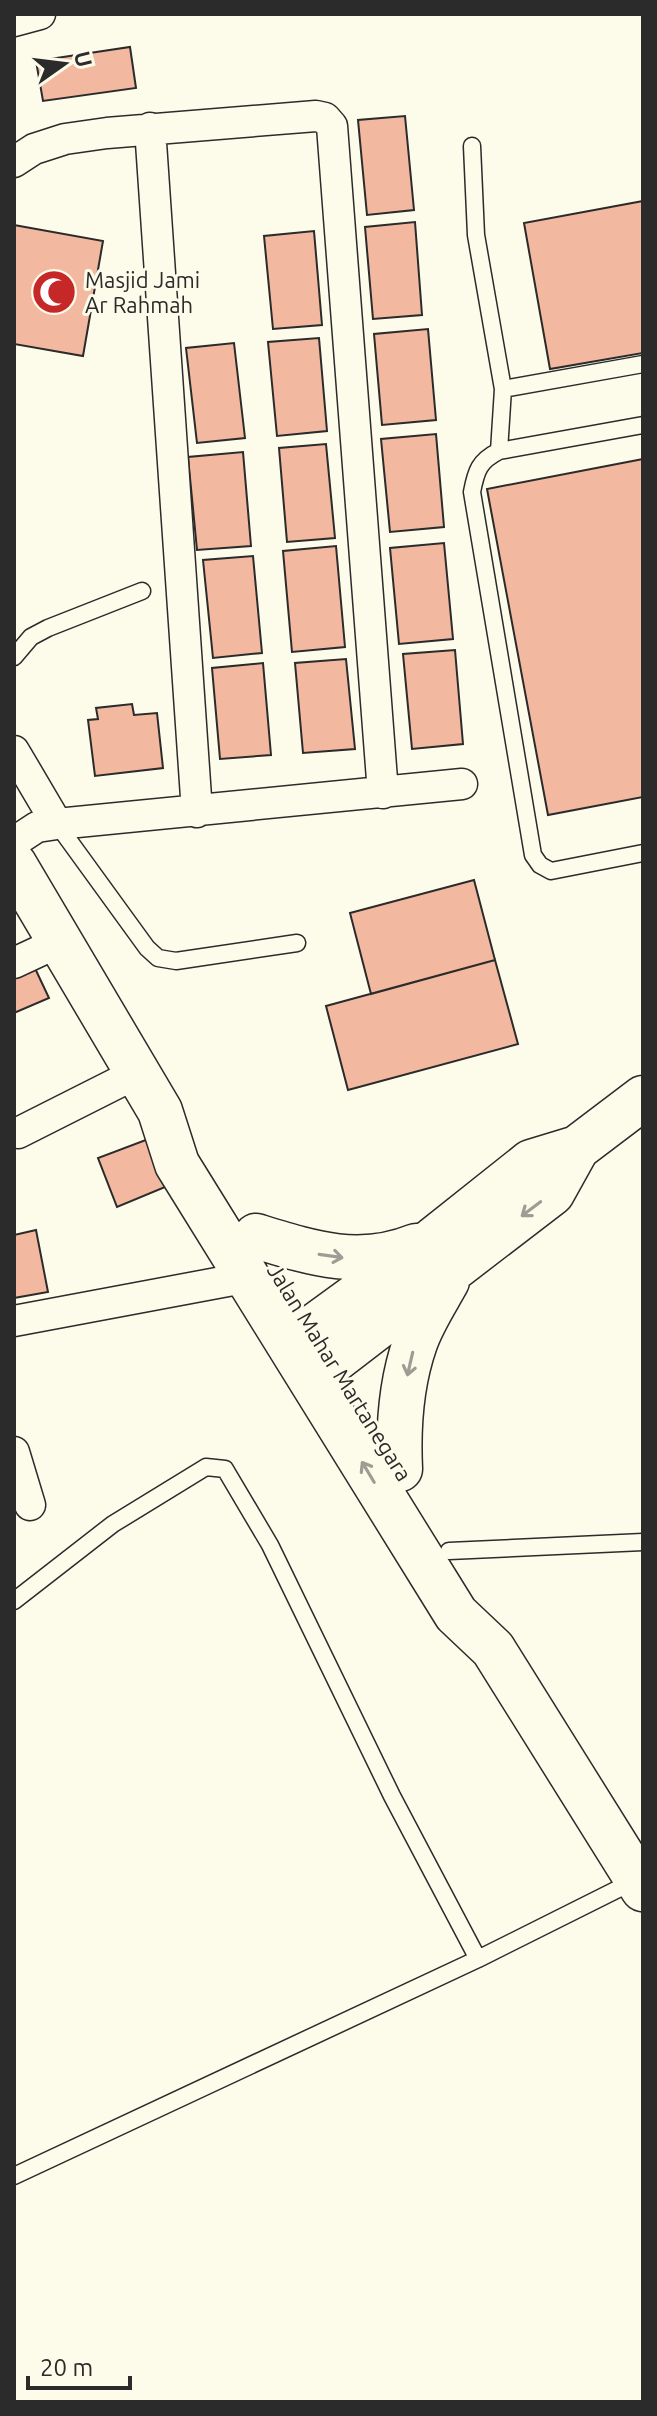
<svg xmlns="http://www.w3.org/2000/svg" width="657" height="2416" viewBox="0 0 657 2416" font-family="Ubuntu,sans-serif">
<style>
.building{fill:#f2b8a0;stroke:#2b2b2b;stroke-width:2}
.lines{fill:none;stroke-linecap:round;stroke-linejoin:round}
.lane-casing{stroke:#2b2b2b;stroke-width:19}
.street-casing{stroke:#2b2b2b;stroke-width:33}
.primary-casing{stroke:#2b2b2b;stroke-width:47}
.lane{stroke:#fdfbea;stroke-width:16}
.street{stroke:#fdfbea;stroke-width:30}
.primary{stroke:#fdfbea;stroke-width:44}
.oneway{stroke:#9e9d94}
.labels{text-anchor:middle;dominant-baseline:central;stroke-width:6;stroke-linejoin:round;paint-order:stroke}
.poi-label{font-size:22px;fill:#2b2b2b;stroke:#fdfbea;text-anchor:start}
.street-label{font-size:22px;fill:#2b2b2b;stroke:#fdfbea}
</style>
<rect width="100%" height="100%" fill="#fdfbea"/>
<path class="building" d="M130 47 136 88 43 101 36 61Z
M405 116 414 210 367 215 358 120Z
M643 201V353L550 369 524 223Z
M415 222 422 315 373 319 365 227Z
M14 225 103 241 83 356 14 344Z
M314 231 322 325 273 329 264 236Z
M428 329 436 420 382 425 374 334Z
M319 338 327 431 277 436 268 342Z
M234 343 245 438 197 443 186 348Z
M436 434 444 527 390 532 381 439Z
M326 444 335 538 287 542 279 448Z
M243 452 251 546 197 550 188 457Z
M643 459V797L548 815 487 489Z
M444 543 453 639 399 644 390 548Z
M336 546 345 647 292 652 283 551Z
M253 556 262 653 213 658 203 560Z
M455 650 463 744 412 749 403 654Z
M346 659 355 749 303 753 295 663Z
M263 663 271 755 220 759 212 668Z
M132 704 134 715 157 713 163 768 95 776 88 720 98 719 96 708Z
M474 880 495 960 371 994 350 913Z
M495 960 518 1044 348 1090 326 1006Z
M33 964 49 998 14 1013V973Z
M151 1138 170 1185 117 1207 98 1158Z
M36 1230 48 1292 14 1298V1235Z"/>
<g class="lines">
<g class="lane-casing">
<path id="lane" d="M472 146 476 235 503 389 499 451
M503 389 643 364
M643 425 499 451C479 461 476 471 472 492L533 855 540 865 551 871 643 853
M14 657 31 637 48 628 142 591
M57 824 147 948 158 958 176 961 297 943
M449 1551 643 1542
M14 1601 113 1524 206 1467 225 1469 270 1545 392 1796 478 1959
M14 2176 478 1959 634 1881"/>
</g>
<g class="street-casing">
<path id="street" d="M14 21 40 14
M150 128 197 812
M14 162 34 149 65 139 107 133 316 116 325 118 332 126 383 793
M14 751 57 824
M14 842 37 827 57 824 462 784
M14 963 59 942
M18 1133 137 1073
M14 1321 249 1277
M14 1452 30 1505"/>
</g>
<g class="primary-casing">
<path id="primary" d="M14 864 160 1111 177 1164 456 1614 493 1649 643 1889
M256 1236C311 1253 359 1269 416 1246
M290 1344 433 1240 531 1162 577 1148 643 1098
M311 1378 552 1193 577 1148
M400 1469C398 1427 401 1383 415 1343 422 1322 436 1301 447 1281"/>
</g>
<use href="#lane" class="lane"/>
<use href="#street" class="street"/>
<use href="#primary" class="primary"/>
</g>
<defs><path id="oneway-shaft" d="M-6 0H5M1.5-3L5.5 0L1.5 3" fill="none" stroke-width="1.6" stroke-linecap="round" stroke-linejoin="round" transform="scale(2)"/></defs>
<g class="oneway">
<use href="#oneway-shaft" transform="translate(531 1209) rotate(143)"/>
<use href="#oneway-shaft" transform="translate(331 1256) rotate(8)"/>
<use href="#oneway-shaft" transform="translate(410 1364) rotate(103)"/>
<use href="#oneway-shaft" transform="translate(368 1472) rotate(-121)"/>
</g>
<defs>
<g id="mosque-disc" transform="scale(2.3)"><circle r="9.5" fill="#c62828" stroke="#fdfbea"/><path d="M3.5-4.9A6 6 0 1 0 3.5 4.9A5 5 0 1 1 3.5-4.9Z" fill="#fff"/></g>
</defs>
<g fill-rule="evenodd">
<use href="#mosque-disc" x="54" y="292"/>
</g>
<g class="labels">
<g class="poi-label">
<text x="85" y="279">Masjid Jami<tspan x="85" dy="25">Ar Rahmah</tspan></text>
</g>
<g class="street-label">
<text transform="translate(340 1372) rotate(58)">Jalan Mahar Martanegara</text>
</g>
</g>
<rect width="657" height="2416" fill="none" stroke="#2b2b2b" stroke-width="32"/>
<g transform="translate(64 64) rotate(76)" stroke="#fdfbea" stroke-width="6" paint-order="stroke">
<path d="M0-6L14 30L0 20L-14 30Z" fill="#2b2b2b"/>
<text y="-12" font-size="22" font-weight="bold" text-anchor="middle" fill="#2b2b2b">U</text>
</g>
<path d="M28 2376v12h102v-12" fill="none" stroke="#2b2b2b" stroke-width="4"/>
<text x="40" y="2376" font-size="24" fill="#2b2b2b" stroke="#fdfbea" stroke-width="6" paint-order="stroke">20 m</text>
</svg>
